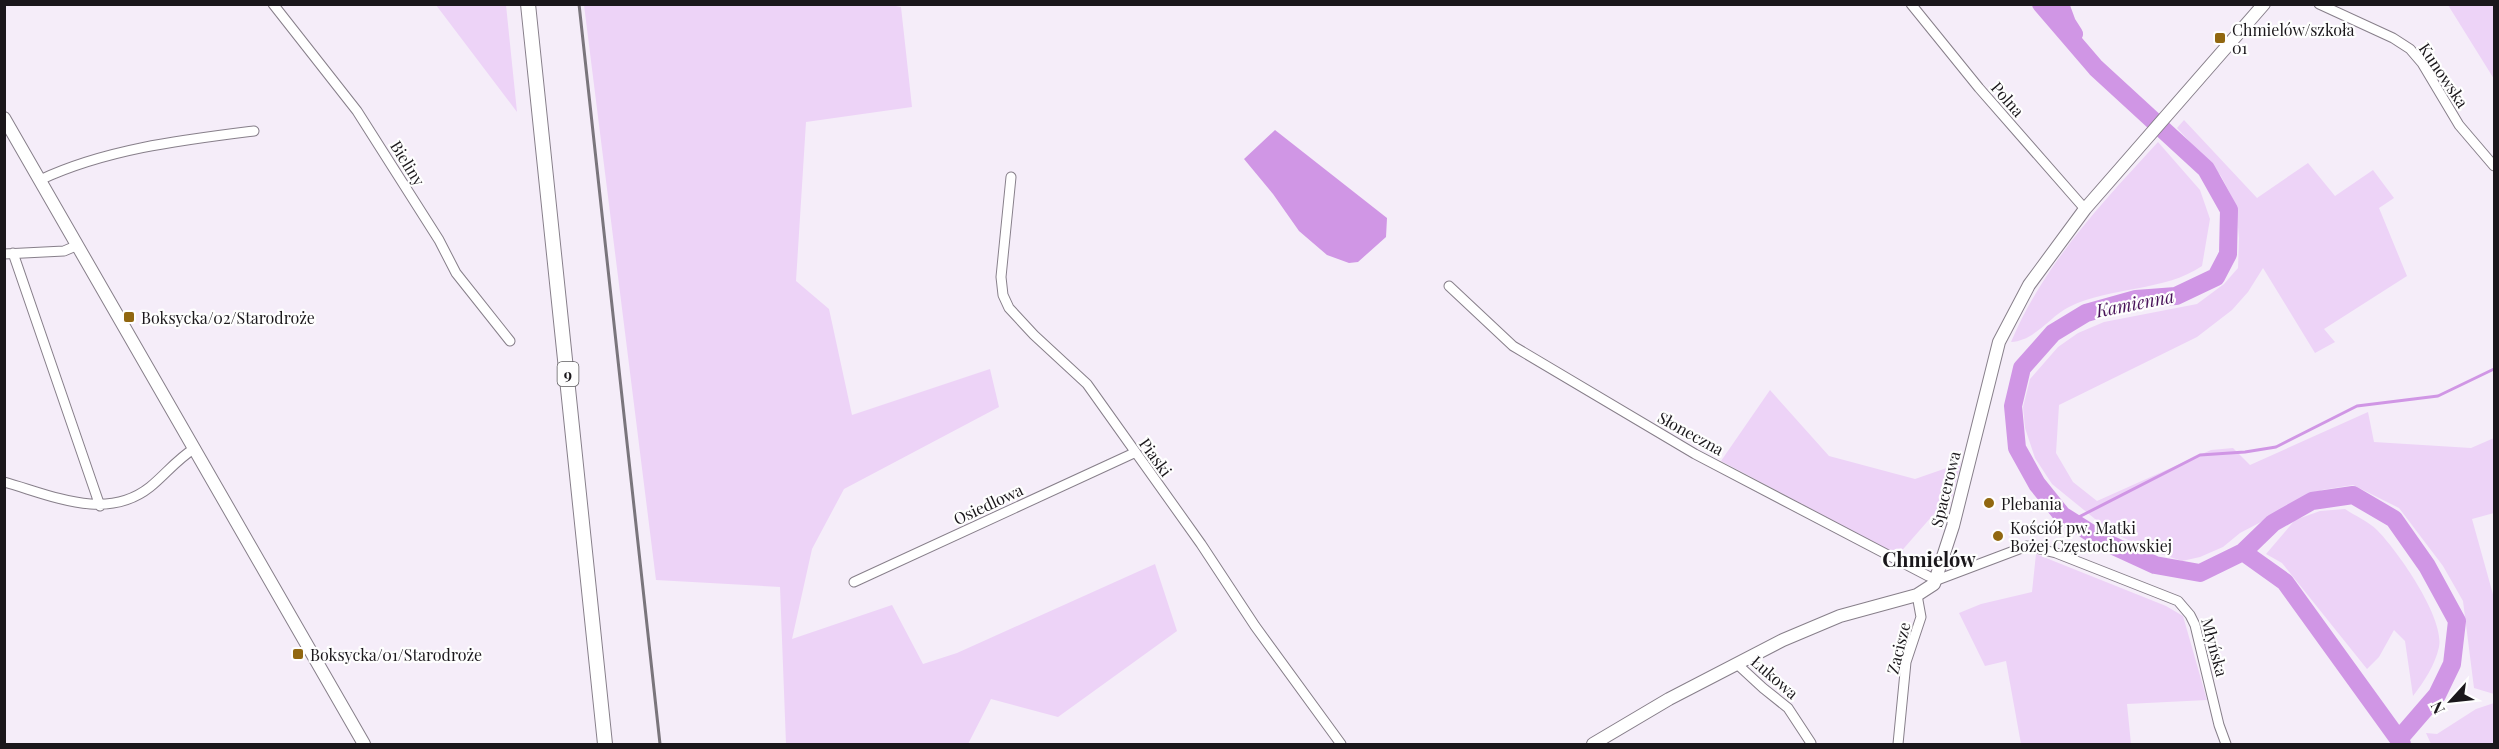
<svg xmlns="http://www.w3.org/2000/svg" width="2499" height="749" viewBox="0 0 2499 749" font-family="'Playfair Display',serif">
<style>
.green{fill:#edd3f7}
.water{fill:#d096e5}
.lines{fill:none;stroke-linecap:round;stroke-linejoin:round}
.stream{stroke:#d096e5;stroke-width:3}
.river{stroke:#d096e5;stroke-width:18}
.street-casing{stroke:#877f8a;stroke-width:11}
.secondary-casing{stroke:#877f8a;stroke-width:14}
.primary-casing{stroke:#877f8a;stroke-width:16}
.street{stroke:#fff;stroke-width:9}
.secondary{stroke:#fff;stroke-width:12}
.primary{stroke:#fff;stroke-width:14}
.rail{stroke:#7a757c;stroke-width:3}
.poi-dot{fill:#916710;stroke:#fefefe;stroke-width:2}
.labels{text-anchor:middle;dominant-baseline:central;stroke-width:4.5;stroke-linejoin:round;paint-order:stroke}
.shield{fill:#fefefe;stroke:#5e5c5f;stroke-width:1.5}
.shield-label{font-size:15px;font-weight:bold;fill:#1a171b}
.poi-label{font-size:16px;fill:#1a171b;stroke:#fefefe;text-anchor:start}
.street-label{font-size:16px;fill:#1a171b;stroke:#fefefe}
.water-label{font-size:18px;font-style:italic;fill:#49135a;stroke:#fefefe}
.quarter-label{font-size:20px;font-weight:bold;fill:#1a171b;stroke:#fefefe}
</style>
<rect width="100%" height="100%" fill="#f5edf9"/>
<path class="green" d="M885 4 901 7 912 107 806 122 796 281 829 309 852 415 990 369 999 407 844 489 812 549 792 639 892 605 923 664 957 653 1155 564 1177 631 1058 717 991 699 968 744H786L780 587 656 580 584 5Z
M436 5H506L517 112Z
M2448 5H2494V79Z
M2184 120 2257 198 2308 163 2335 196 2373 170 2394 198 2379 208 2407 276 2324 329 2335 342 2315 353 2263 268 2248 292 2232 310 2197 337 2059 405 2056 453 2073 482 2097 501 2211 450 2233 448 2250 465 2368 412 2374 442 2471 448 2494 438V513L2472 519 2494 598V694L2474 688 2463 601 2443 566 2399 508 2353 485 2322 490 2240 533 2223 547 2200 557 2182 561 2152 551 2111 532 2052 484 2035 458 2025 428 2023 407 2030 379 2058 347 2078 333 2104 322 2197 304 2224 284 2238 268 2239 238 2236 205 2221 176 2177 128Z
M2158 142 2200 190 2210 219 2202 266C2164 292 2111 286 2069 307 2049 317 2035 341 2011 342 2044 264 2101 204 2158 142Z
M1770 390 1829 456 1915 479 1961 463 1950 505 1933 515 1898 555 1721 461Z
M2345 509C2355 516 2368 521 2377 530 2397 550 2445 618 2439 647 2435 665 2424 682 2413 696L2405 641 2394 630 2379 657 2367 669 2282 563 2266 554 2295 520 2320 511Z
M2036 554 2166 606 2183 616 2207 700 2127 704 2131 744H2021L2006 661 1985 666 1959 613 1981 604 2032 592Z
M2494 703V744H2431L2426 733 2437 734 2476 709Z"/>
<path class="water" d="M1275 130 1387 218 1386 237 1358 262 1349 263 1327 255 1299 231 1273 194 1244 159Z"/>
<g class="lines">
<path class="stream" d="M2071 521 2200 455 2245 452 2276 447 2357 406 2438 396 2494 369"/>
<path class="river" d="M2041 4 2096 68 2206 169 2229 210 2228 254 2216 277 2176 296 2136 299 2086 313 2053 333 2022 368 2013 406 2017 448 2037 484 2062 515 2105 542 2155 565 2200 573 2243 552 2285 582 2402 744
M2060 4 2067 23 2074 34
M2243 552 2273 523 2312 501 2353 495 2394 519 2427 566 2457 621 2452 664 2437 695 2399 739"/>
<g class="street-casing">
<path id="street" d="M273 4 357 111 439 240 456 273 510 341
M1911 4 1979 88 2085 209
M2319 4 2393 38 2410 49 2422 63 2459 125 2494 166
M1011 177 1001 277 1003 295 1009 308 1034 335 1087 384 1201 544 1255 626 1341 744
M40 180C106 149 182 140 254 131
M13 253 100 506
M4 254 64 251 78 245
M1449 286 1513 346 1695 454 1928 576 1937 580 2027 546 2056 553 2178 601 2190 615 2195 625 2219 725 2226 744
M4 482C51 495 106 522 150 487 166 474 176 460 195 448
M854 582 1134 453
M1737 664 1763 688 1788 708 1811 743
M1898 744 1906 662 1921 617 1917 595"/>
</g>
<g class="secondary-casing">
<path id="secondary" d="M4 118 364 744
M1593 744 1669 699 1783 640 1840 616 1917 595 1934 584 1953 526 1999 342 2029 285 2085 209 2264 4"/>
</g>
<g class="primary-casing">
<path id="primary" d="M528 4 605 744"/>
</g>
<use href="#street" class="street"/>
<use href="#secondary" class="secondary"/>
<use href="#primary" class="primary"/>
<path class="rail" d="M579 4 660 744"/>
</g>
<g class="poi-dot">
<rect x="2214" y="32" width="12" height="12" rx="3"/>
<rect x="123" y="311" width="12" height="12" rx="3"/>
<circle cx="1989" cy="503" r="6"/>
<circle cx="1998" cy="536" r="6"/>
<rect x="292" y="648" width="12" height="12" rx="3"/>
</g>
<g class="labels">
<rect class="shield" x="557.5" y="362" width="21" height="24" rx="4.5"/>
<g class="shield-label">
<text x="568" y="374">9</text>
</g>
<g class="poi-label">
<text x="2232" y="29">Chmielów/szkoła<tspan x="2232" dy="18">01</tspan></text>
<text x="141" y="317">Boksycka/02/Starodroże</text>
<text x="2001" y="503">Plebania</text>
<text x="2010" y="527">Kościół pw. Matki<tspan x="2010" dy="18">Bożej Częstochowskiej</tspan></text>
<text x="310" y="654">Boksycka/01/Starodroże</text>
</g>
<g class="street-label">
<text transform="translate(2444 75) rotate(56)">Kunowska</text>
<text transform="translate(2008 99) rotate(49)">Polna</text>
<text transform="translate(408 163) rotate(58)">Bieliny</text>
<text transform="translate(1691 433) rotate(29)">Słoneczna</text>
<text transform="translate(1156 457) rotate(54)">Piaski</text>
<text transform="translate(1945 489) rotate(-76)">Spacerowa</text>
<text transform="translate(988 504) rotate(-25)">Osiedlowa</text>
<text transform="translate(2215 647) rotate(75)">Młyńska</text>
<text transform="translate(1898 648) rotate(-76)">Zacisze</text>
<text transform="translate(1775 677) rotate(41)">Łukowa</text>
</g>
<g class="water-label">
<text transform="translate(2135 303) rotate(-11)">Kamienna</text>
</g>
<g class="quarter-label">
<text x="1929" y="558">Chmielów</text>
</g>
</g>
<rect width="2499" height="749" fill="none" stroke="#1a171b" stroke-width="12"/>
<g transform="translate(2451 701) rotate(243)" stroke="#fefefe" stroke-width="4.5" paint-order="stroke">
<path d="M0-4.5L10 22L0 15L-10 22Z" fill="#1a171b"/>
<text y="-9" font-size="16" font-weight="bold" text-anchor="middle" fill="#1a171b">N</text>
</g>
</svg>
